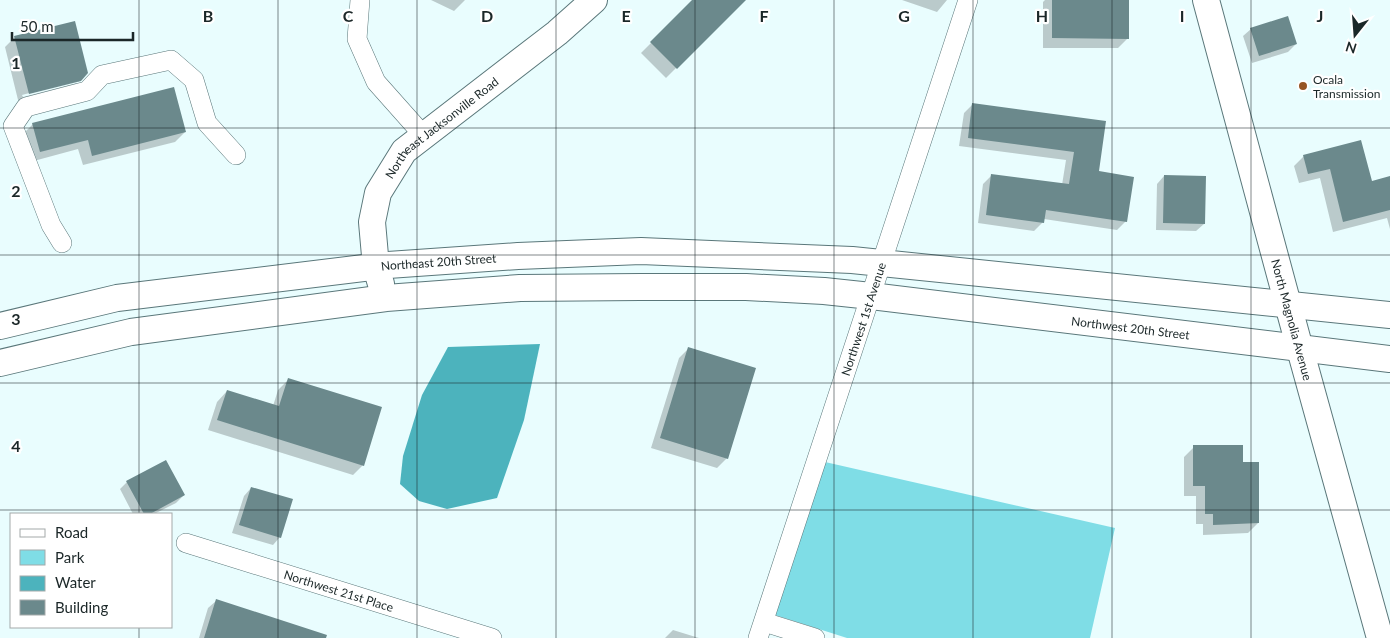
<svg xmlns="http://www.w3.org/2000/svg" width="1390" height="638" viewBox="0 0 1390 638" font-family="Lato,sans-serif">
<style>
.green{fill:#7fdde6}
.water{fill:#4cb3bd}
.shadow{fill:#0003}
.building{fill:#6b898c}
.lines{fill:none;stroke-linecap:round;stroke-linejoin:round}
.street-casing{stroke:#5a777a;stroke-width:20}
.secondary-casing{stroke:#5a777a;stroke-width:28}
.street{stroke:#fff;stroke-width:19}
.secondary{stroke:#fff;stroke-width:26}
.grid{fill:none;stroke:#1b2728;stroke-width:1;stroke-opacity:0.55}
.poi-dot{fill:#965423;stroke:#fff;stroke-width:2}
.labels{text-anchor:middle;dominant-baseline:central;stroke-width:4.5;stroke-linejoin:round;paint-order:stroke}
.poi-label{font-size:12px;fill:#1b2728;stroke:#fff;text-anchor:start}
.street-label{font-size:12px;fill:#1b2728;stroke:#fff}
.grid-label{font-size:16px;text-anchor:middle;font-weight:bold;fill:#1b2728;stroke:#fff;stroke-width:4.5;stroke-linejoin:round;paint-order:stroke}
</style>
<rect width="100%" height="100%" fill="#e9fdfe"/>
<path class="green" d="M825 462 1115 528 1090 638H847L775 615Z"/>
<path class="water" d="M540 344 524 420 497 498 447 509 419 501 400 484 403 456 422 395 448 347Z"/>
<path class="shadow" d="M431 0H465L454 11Z
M694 0H744L666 78 641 53Z
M902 0H947L937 12Z
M1045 0H1128V38L1118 48H1043V2Z
M1251 29 1296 44 1288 52 1252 63 1243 36Z
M15 37 87 73 78 82V80L22 95 23 97 77 83 70 91 19 104 5 47Z
M973 104 1104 122 1098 172 1126 221 1117 230 1044 219 1043 222 1034 231 978 223 983 184 992 175 1062 185 1066 160 959 146 964 113Z
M33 124 185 132 175 142 83 165 78 149 30 162 23 134Z
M1304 156 1371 182 1390 177V229L1387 218 1333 232 1320 178 1299 183 1294 166Z
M1164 176 1204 224 1196 231 1156 230 1157 184Z
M689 348 727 458 717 468 651 448 679 358Z
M288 380 363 465 353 475 208 430 217 402 227 391 273 406 278 390Z
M1194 447 1242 464 1258 523 1248 533 1203 535V524H1196V496H1184V457Z
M127 482 184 495 176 503 154 514H133L120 489Z
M251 488 280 537 273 545 232 533 244 496Z
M216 601 304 638H199L208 608Z
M673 630 699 638H665Z"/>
<path class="building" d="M692 0H746L677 69 650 42Z
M1052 0H1129V39L1052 38Z
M1288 16 1297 44 1259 56 1250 28Z
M75 21 88 73 81 81 29 94 14 36Z
M174 87 186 132 92 156 88 140 40 152 32 123Z
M972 103 1106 121 1099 171 1134 177 1127 222 1046 210 1044 223 986 215 991 174 1069 184 1074 152 968 138Z
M1361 140 1372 181 1390 176V210L1343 222 1330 169 1308 174 1303 155Z
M1164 175 1206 176 1205 224 1163 223Z
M688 347 756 368 728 459 660 438Z
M288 378 382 407 364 466 217 420 227 390 279 406Z
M1193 445H1243V462H1259V523L1213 525V514H1205V486H1193Z
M166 460 185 495 150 514H144L126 481Z
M251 487 293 499 281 538 239 525Z
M216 599 327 635 326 638H204Z"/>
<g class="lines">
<g class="street-casing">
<g id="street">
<path d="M360 0 357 39 376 82 424 136"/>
<path d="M62 243 51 225 13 126 26 107 87 91 102 75 171 60 194 80 207 123 236 155"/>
<path id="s1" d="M186 543 492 638"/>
<path d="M764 622 815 638"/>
<path id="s2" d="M758 638 968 0"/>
</g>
</g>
<g class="secondary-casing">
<g id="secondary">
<path id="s3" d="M1206 0 1300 349 1380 638"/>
<path id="s4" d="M381 284 376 267 372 222 378 193 404 151 557 33 594 0"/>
<path id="s5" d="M0 326 117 298 388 265 518 256 641 251 852 260 1390 315"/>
<path id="s6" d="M0 363 131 332 386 298 520 288 640 287H746L824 291 871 296 1390 359"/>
</g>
</g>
<use href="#street" class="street"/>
<use href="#secondary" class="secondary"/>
</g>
<path class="grid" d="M139 0V514M278 0V638M417 0V638M556 0V638M695 0V638M834 0V638M973 0V638M1112 0V638M1251 0V638M0 128H1390M0 255H1390M0 383H1390M0 510H1390M139 627V638"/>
<circle class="poi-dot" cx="1303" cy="86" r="5"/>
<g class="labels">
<g class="poi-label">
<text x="1313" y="79">Ocala<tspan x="1313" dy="14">Transmission</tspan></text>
</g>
<g class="street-label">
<text stroke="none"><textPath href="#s4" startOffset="185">Northeast Jacksonville Road</textPath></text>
<text stroke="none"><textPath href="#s5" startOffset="444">Northeast 20th Street</textPath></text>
<text stroke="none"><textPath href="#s2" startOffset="336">Northwest 1st Avenue</textPath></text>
<text stroke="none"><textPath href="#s3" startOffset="331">North Magnolia Avenue</textPath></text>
<text stroke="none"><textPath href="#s6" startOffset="1139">Northwest 20th Street</textPath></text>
<text stroke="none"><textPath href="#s1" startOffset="160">Northwest 21st Place</textPath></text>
</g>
</g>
<g class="grid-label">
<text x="208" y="22">B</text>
<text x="348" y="22">C</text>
<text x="487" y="22">D</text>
<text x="626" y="22">E</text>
<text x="764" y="22">F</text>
<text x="904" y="22">G</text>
<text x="1042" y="22">H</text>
<text x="1182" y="22">I</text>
<text x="1320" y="22">J</text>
<text x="16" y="69">1</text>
<text x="16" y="197">2</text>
<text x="16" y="325">3</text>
<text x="16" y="452">4</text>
</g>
<rect x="10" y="513" width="162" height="115" fill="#ffffff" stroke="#a4a9a9"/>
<rect x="20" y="529" width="25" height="8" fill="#ffffff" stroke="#a4a9a9"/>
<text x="55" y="538" font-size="15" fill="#1b2728">Road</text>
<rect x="20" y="550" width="25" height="15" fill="#7fdde6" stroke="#a4a9a9"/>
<text x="55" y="563" font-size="15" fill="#1b2728">Park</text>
<rect x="20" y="576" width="25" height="15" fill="#4cb3bd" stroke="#a4a9a9"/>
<text x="55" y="588" font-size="15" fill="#1b2728">Water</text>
<rect x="20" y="600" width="25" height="15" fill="#6b898c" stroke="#a4a9a9"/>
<text x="55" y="613" font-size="15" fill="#1b2728">Building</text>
<g transform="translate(1355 35) rotate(197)" stroke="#ffffff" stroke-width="4" paint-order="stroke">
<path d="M0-4L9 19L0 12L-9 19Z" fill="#1b2728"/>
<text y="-8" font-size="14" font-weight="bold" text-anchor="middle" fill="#1b2728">N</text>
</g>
<path d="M12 32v8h121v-8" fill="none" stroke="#1b2728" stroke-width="2.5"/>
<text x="20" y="32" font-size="15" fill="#1b2728" stroke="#ffffff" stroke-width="4" paint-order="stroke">50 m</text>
</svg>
